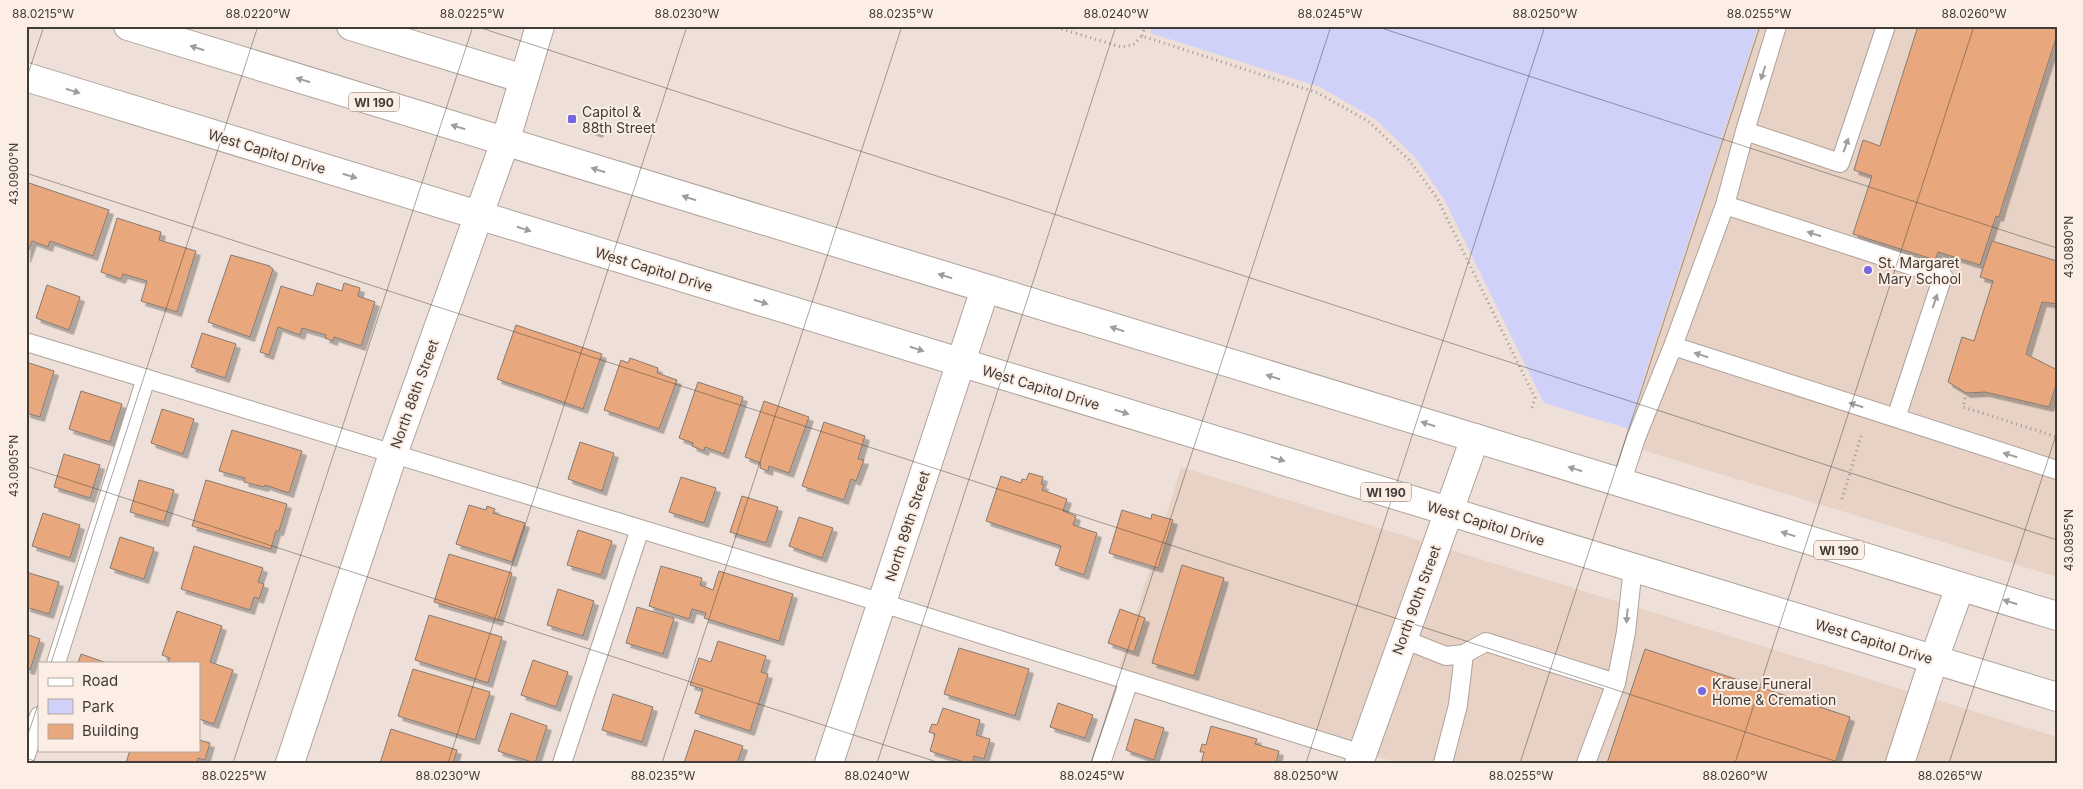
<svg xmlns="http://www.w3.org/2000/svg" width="2083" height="789" viewBox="0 0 2083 789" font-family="Inter,sans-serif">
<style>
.built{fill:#e7d2c5}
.green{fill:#d0d1f8}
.building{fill:#e8a77c;stroke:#867a72;filter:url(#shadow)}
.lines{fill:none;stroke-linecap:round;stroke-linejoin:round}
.service-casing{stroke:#afa29a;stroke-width:20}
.minor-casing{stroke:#afa29a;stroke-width:30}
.primary-casing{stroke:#afa29a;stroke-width:30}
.path{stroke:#9e948e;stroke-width:3;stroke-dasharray:1 4;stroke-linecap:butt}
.service{stroke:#fff;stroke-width:18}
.minor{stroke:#fff;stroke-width:28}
.primary{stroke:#fff;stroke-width:28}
.oneway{fill:#a09e9c}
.ticks{fill:none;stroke:#413c38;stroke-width:1;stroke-opacity:0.45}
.poi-dot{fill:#7467e2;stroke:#fceee5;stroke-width:2}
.labels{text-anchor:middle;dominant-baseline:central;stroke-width:4;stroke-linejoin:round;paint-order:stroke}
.shield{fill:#fceee5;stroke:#79716c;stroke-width:1}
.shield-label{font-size:12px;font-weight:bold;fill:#413c38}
.poi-label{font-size:14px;fill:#413c38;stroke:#fceee5;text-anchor:start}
.street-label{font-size:14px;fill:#413c38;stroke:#fceee5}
.neatline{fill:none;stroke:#413c38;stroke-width:2}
.ticks-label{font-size:12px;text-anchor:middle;fill:#413c38}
</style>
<defs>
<filter id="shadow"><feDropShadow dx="4.5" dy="4.5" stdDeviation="0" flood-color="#0004"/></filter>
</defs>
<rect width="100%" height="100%" fill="#eee0d8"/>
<path class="built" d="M1758 26H2057V577L1626 445 1648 363Z
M1181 467 2057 737V763H1398L1117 676Z"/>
<path class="green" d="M1152 26H1758L1648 363 1629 429 1544 403 1444 199 1414 156 1375 119 1320 87 1150 33Z"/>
<path class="building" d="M1918 26H2057V35L2003 203 1999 217 1996 216 1980 265 1938 252 1935 260 1853 234 1872 176 1854 170 1863 140 1880 146Z
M584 121 600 126 598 133 582 127Z
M26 182 109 210 93 256 50 241 48 247 32 241 26 258Z
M117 218 161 232 159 240 196 251 177 312 141 301 147 281 123 274 121 279 101 272Z
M1992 241 2057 261V304L2042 302 2026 354 2057 370V382L2049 407 1985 392 1966 393 1948 382 1962 337 1974 341 1993 281 1980 277Z
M231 255 270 266V267L273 269 250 337 208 322Z
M317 283 342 291 344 283 360 288 358 296 375 302 361 346 334 337 333 341 325 338 326 335 302 328 300 335 278 327 269 355 260 352 281 286 313 296Z
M47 285 80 297 69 330 36 318Z
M516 325 602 354 583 409 497 379Z
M202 333 236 344 225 378 191 367Z
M630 358 658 368 657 373 677 380 659 429 604 410 621 360 628 363Z
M26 362 54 371 40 417 26 413Z
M698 382 743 397 724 454 705 447 704 451 692 446 693 443 679 438Z
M81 391 122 404 110 442 69 429Z
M764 401 809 417 789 473 769 466 768 471 760 468 761 463 745 457Z
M162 409 194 419 183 454 151 443Z
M824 422 865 436 858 459 864 460 856 481 851 479 844 500 802 486Z
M232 430 302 451 289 493 265 485 264 487 244 482 245 478 219 471Z
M580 442 614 453 602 491 568 479Z
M64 454 100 465 90 498 54 487Z
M1029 473 1043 477 1041 484 1044 485 1042 490 1067 499 1063 511 1076 516 1073 525 1097 533 1084 575 1055 565 1061 546 986 521 1001 476 1021 483 1022 479 1026 480Z
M681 477 716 488 704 523 669 512Z
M139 480 174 490 164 522 130 512Z
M206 480 287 504 279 531H276L271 549 192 526Z
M742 496 778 507 766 543 730 532Z
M469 505 486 510 487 506 495 509 493 513 525 523 512 562 456 544Z
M1122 510 1151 519 1152 514 1173 520 1158 568 1109 553Z
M43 513 80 525 70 558 32 546Z
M799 517 833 528 822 558 789 546Z
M578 530 612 541 601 575 567 565Z
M120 537 154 548 144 579 110 568Z
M194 546 263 568 258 582 264 584 259 599 254 597 250 610 181 589Z
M449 554 512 573 498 621 434 602Z
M1182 565 1224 578 1194 676 1152 663Z
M661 566 702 578 700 585 713 590 719 571 793 594 779 641 704 618 706 613 692 609 689 619 649 606Z
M26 572 59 582 49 614 26 607Z
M558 589 594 601 583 636 547 625Z
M637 607 674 618 663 654 626 643Z
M1120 609 1145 618 1134 652 1108 643Z
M177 611 222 626 210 662 233 670 214 724 199 719V663H168L170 658 162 655Z
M429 615 502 637 488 683 415 660Z
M26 634 40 639 30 670 26 669Z
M718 641 766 656 761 672 768 674 750 731 695 713 703 689 690 685 699 658 711 662Z
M959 648 1029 669 1015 716 944 694Z
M1645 649 1850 717 1835 763H1607Z
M81 654 107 663H78Z
M533 660 568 672 556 707 521 695Z
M413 669 490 692 475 740 398 716Z
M613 694 653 707 642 742 602 730Z
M1058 703 1093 715 1085 738 1050 727Z
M943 708 980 720 976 735 990 739 984 759 974 756 972 763H967L930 751 935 734 929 732 932 724 937 725Z
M511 713 547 726 535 763 498 751Z
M1135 719 1164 728 1154 760 1126 750Z
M1211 726 1257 739 1255 744 1279 751 1276 763H1201L1204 752H1200L1202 744 1206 745Z
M391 729 457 750 453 763H380Z
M695 730 743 746 737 763H684Z
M199 740 210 743 205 760 198 758 197 763H126L130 750H199Z"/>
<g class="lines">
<g class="service-casing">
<path id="service" d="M1777 26 1745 131 1840 163 1886 26
M1725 205 1943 276 1896 418
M26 342 844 591 1362 754
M1673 346 1725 205 1745 131
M1621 484 1636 438 1673 346 2057 470
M1403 639 1446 656 1464 654 1486 642 1616 683
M56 663 146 378
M26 755 39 716
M562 763 640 529
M1101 763 1129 681
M1443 763 1458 705 1464 654
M1586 763 1616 683 1626 632 1633 567"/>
</g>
<g class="minor-casing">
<path id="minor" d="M351 26 524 79
M290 763 393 454 505 142 540 26
M829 763 985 289
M1359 763 1475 438
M1900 763 1934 659 1960 587"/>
</g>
<g class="primary-casing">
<path id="primary" d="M128 26 2057 616
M26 77 2057 697"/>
</g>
<path class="path" d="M1052 26 1121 47 1133 45 1142 36 1318 93 1368 121 1409 160 1437 198 1535 398 1532 408
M1142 36 1145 26
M1966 393 1963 407 2057 437
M1842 499 1862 433"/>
<use href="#service" class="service"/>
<use href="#minor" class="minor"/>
<use href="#primary" class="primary"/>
</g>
<defs><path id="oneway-solid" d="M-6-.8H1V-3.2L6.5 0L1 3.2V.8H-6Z" transform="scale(1.25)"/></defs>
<g class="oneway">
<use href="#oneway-solid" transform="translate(197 48) rotate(-163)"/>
<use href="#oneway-solid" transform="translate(1763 73) rotate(107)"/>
<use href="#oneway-solid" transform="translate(303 80) rotate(-163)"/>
<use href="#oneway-solid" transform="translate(73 91) rotate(17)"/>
<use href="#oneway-solid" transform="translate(458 127) rotate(-163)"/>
<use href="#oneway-solid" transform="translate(1846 145) rotate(-71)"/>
<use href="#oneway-solid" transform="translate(598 170) rotate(-163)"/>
<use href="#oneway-solid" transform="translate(350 176) rotate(17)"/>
<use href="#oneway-solid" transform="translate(689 198) rotate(-163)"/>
<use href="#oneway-solid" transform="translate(524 229) rotate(17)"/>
<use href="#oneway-solid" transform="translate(1814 234) rotate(-162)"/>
<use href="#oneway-solid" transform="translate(945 276) rotate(-163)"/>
<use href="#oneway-solid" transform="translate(1935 301) rotate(-71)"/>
<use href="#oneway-solid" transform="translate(761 302) rotate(17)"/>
<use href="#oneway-solid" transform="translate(1117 329) rotate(-163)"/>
<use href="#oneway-solid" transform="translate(917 349) rotate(17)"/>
<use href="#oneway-solid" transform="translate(1701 355) rotate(-162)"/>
<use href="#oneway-solid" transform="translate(1273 377) rotate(-163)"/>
<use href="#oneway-solid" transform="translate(1856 405) rotate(-162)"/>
<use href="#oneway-solid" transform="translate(1122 412) rotate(17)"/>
<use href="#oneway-solid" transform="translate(1428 424) rotate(-163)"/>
<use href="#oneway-solid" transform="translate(2010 455) rotate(-162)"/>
<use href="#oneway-solid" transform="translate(1278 459) rotate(17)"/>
<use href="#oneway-solid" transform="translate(1575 469) rotate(-163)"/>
<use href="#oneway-solid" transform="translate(1788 534) rotate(-163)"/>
<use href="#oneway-solid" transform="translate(2010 602) rotate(-163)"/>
<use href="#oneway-solid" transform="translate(1627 616) rotate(95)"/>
</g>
<path class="ticks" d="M475 26 2057 540M1375 26 2057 248M26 80 44 26M26 173 1841 763M26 466 940 763M51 663 258 26M26 740 39 702M26 758 40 763M233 763 473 26M448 763 687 26M662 763 902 26M877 763 1116 26M1091 763 1331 26M1306 763 1545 26M1520 763 1760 26M1735 763 1974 26M1949 763 2057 432"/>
<g class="poi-dot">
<rect x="567" y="114" width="10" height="10" rx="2.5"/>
<circle cx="1868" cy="270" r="5"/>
<circle cx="1702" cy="691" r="5"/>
</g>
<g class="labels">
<g class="shield">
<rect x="349" y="92.5" width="50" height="19" rx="4"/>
<rect x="1361" y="482.5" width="50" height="19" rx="4"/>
<rect x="1814" y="540.5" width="50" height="19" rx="4"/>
</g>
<g class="shield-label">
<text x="374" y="102">WI 190</text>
<text x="1386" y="492">WI 190</text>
<text x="1839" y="550">WI 190</text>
</g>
<g class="poi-label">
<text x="582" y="111">Capitol &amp;<tspan x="582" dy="16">88th Street</tspan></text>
<text x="1878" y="262">St. Margaret<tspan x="1878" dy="16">Mary School</tspan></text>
<text x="1712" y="683">Krause Funeral<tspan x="1712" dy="16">Home &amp; Cremation</tspan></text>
</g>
<g class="street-label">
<text transform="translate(267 151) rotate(17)">West Capitol Drive</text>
<text transform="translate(654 269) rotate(17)">West Capitol Drive</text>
<text transform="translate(1041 387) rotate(17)">West Capitol Drive</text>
<text transform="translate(414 394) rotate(-70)">North 88th Street</text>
<text transform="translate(1486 523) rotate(17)">West Capitol Drive</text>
<text transform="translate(907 526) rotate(-72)">North 89th Street</text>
<text transform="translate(1416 600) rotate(-70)">North 90th Street</text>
<text transform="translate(1874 641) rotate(17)">West Capitol Drive</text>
</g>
</g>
<rect width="2083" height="789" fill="none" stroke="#fceee5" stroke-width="55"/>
<rect x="38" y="662" width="162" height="90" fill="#fceee5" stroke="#b1a7a0"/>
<rect x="48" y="678" width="25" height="8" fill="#ffffff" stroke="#b1a7a0"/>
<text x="82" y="686" font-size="15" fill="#413c38">Road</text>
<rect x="48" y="699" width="25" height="15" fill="#d0d1f8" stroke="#b1a7a0"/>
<text x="82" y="712" font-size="15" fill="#413c38">Park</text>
<rect x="48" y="724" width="25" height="15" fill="#e8a77c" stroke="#b1a7a0"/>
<text x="82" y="736" font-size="15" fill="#413c38">Building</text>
<rect x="28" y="28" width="2028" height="734" class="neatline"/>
<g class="ticks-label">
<text x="43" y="18">88.0215°W</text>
<text x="258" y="18">88.0220°W</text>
<text x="472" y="18">88.0225°W</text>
<text x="687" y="18">88.0230°W</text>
<text x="901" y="18">88.0235°W</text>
<text x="1116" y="18">88.0240°W</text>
<text x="1330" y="18">88.0245°W</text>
<text x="1545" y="18">88.0250°W</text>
<text x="1759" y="18">88.0255°W</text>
<text x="1974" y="18">88.0260°W</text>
<text transform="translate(14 174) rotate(-90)" y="4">43.0900°N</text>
<text transform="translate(2069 247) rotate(-90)" y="4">43.0890°N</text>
<text transform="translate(14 466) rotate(-90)" y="4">43.0905°N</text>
<text transform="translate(2069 540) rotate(-90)" y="4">43.0895°N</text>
<text x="234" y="780">88.0225°W</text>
<text x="448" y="780">88.0230°W</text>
<text x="663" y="780">88.0235°W</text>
<text x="877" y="780">88.0240°W</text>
<text x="1092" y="780">88.0245°W</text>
<text x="1306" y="780">88.0250°W</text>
<text x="1521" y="780">88.0255°W</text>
<text x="1735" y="780">88.0260°W</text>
<text x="1950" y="780">88.0265°W</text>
</g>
</svg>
